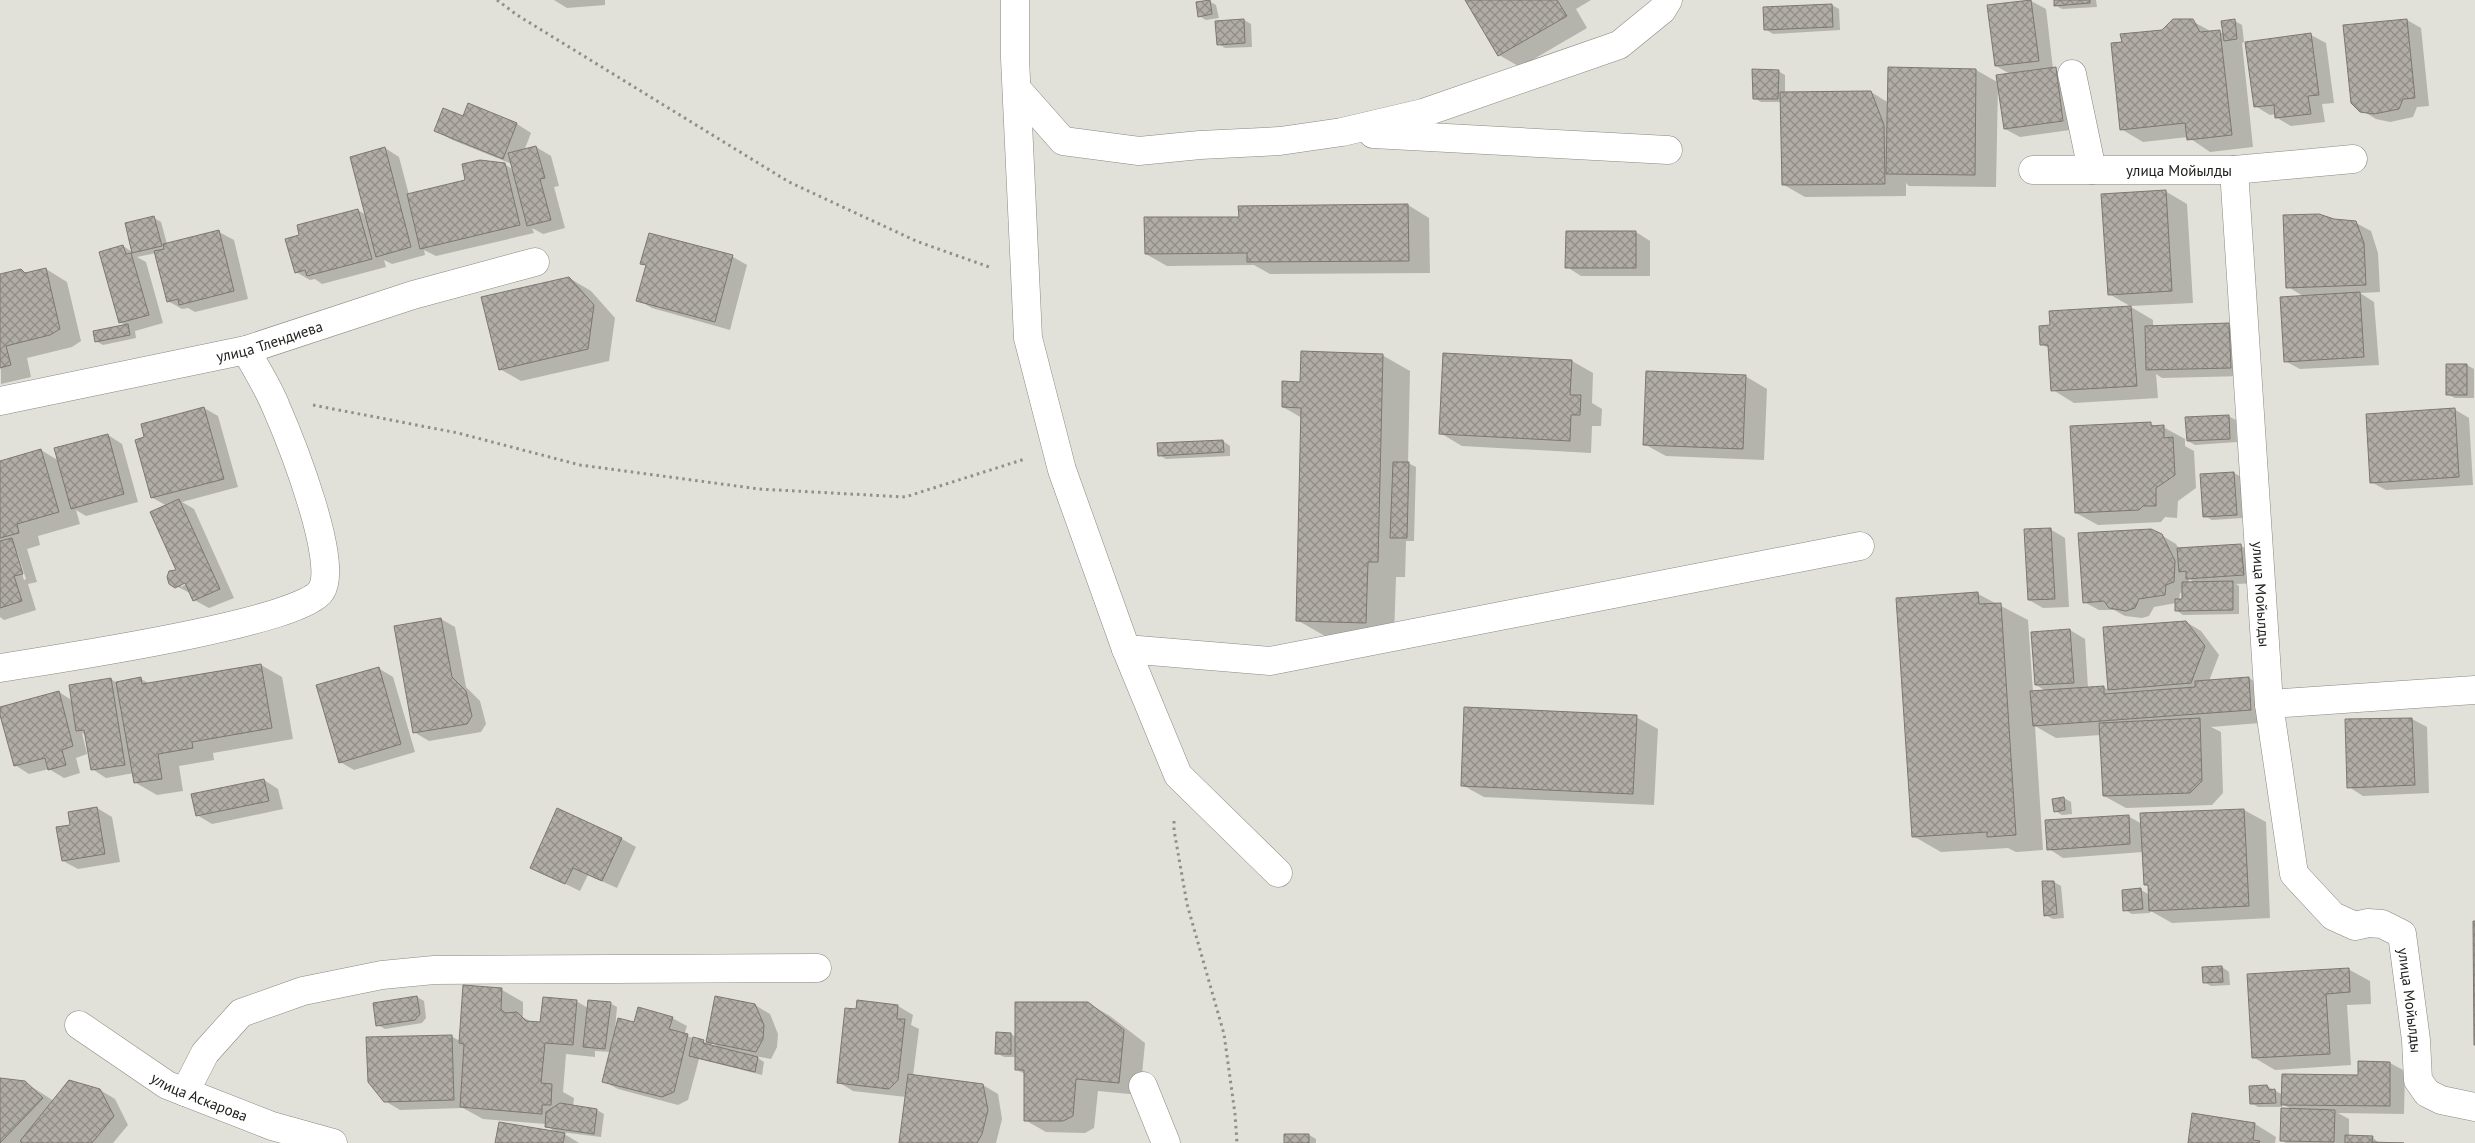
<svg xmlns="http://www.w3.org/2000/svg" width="2475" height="1143" viewBox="0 0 2475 1143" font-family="'PT Sans',sans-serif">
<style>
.shadow{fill:#0003;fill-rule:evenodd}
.building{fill:url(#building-cross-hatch);stroke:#7c7771}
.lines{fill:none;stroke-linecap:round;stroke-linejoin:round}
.minor-casing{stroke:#898981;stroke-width:29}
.path{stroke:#90908a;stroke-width:3;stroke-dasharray:2.5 4;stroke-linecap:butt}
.minor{stroke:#fff;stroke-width:28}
.labels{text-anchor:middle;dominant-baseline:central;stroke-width:4.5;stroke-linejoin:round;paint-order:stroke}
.street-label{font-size:15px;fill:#20201d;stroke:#e1e1d9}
</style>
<defs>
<pattern id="building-cross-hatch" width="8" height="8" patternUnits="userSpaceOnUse" patternTransform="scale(1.25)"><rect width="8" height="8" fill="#b2aca6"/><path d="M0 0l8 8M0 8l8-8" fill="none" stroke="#908c87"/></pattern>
</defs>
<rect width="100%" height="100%" fill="#e1e1d9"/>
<path class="shadow" d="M554 0H605V5L567 8Z
M1467 0H1591L1576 9 1587 28 1520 67 1499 55Z
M2055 0H2096L2097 7 2062 9 2055 5Z
M1209 1 1216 5 1219 18 1206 20 1199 16Z
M2031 1 2046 9 2053 69 2070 77 2077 129 2020 137 2005 129 1998 85 1996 187 1909 186 1906 183V196L1805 197 1784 185 1782 102H1761L1754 98 1778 71 1785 75V93L1871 92 1889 103 1890 68 1976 70 1999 83 2012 75 1996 66Z
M1832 5 1839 9 1840 30 1773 34 1765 29Z
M1244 20 1251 24 1252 47 1225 48 1218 44Z
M2407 20 2421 28 2429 106 2417 107 2413 117 2390 122 2376 119 2361 110Z
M2192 21 2212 32 2224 33 2235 21 2242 25 2244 42 2242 43 2253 147 2210 152 2188 137 2143 142 2121 129 2123 43Z
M2311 35 2326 43 2334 103 2322 104 2325 122 2291 126 2277 118 2276 114 2270 115 2255 106Z
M469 105 517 124 531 133 524 151 536 147 551 156 559 186 554 187 565 228 543 234 532 228 534 233 436 256 424 250 425 255 392 264 384 260 386 267 322 284 315 279 310 280 296 272 358 210 366 215 385 148 399 157 409 195 467 181 504 164 514 170 512 164 450 139 436 130 464 117Z
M2165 191 2187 204 2193 303 2130 306 2109 294Z
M1408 205 1429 218 1430 273 1270 274 1254 265 1167 266 1146 254 1240 218Z
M154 218 161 222 167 244 219 232 234 240 248 299 195 312 188 308 182 309 168 301 156 253 137 257 146 262 163 323 135 331 136 338 103 345 96 341 127 326 120 322 123 246 134 253 126 224Z
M2334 220 2356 223 2371 231 2378 253 2380 292 2360 293 2374 302 2379 365 2300 369 2285 361 2305 297 2288 287Z
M1636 232 1650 241V276H1581L1567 267Z
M650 234 733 257 747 265 730 330 652 308 638 300 647 266 642 264Z
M46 269 67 282 81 341 72 347 27 358 31 377 1 384 0 275 21 270 27 274Z
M569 278 591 291 615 318 609 361 521 381 500 369Z
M2131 307 2153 320V327L2229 325 2244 333 2245 376 2162 378 2156 374 2158 398 2074 403 2053 390 2050 349 2041 344 2051 326Z
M1382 355 1410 371 1408 463 1416 467 1414 541H1406L1405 577H1396L1394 638 1325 636 1297 620 1302 418 1283 407 1301 383Z
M1572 361 1593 373 1592 403 1602 409 1601 426H1592L1591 453 1462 446 1440 433Z
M2467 365 2474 369V398H2455L2447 394Z
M1745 376 1767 389 1764 460 1666 456 1644 444Z
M204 408 218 416 238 487 182 502 194 509 234 598 209 608 194 600 190 593 170 583 178 571 167 506 153 498 136 441 146 438ZM190 579 191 581 181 587V584Z
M2454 409 2469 418 2473 485 2386 490 2371 482Z
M2228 416 2236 420 2237 442 2195 445 2188 441Z
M2151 424 2157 427H2163L2185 439V446L2194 451 2196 488 2178 501 2177 518 2165 517 2161 522 2098 525 2076 513Z
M108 435 122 444 138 502 86 516 76 510 80 524 38 536 40 545 27 549 37 582 28 584 36 610 4 620 0 617V462L41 450 59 461ZM15 552H17L26 579 24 580Z
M1223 441 1230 446V456L1166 459 1159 455Z
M2234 473 2241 477 2243 518 2212 520 2204 516Z
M2050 529 2065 538 2069 607 2043 608 2029 600Z
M2161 535 2176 544 2179 549 2241 546 2256 554 2258 583 2236 584 2239 586V614L2183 615 2176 610V603L2154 607 2149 616 2142 618 2125 616 2114 610H2099L2084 602ZM2189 579 2196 583H2189ZM2183 592V600H2179L2180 593Z
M1978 594 2028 620 2033 692 2046 691 2036 685 2070 630 2085 639 2088 688 2103 687 2109 690 2104 629 2186 622 2201 631 2219 655 2209 681 2249 678 2270 691 2272 722 2211 727 2221 732 2223 793 2212 805 2126 808 2104 796 2101 735 2056 738 2035 726 2043 850 2016 852 2008 848 1941 852 1913 836Z
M441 619 455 627 466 687 480 701 486 724 481 732 429 741 414 732Z
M261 665 282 677 293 739 213 753 214 760 179 766 183 791 157 795 136 783 134 773 106 778 92 769 86 735 82 733 87 754 76 758 80 773 64 778 49 769 29 774 15 765 0 708 59 692 73 701 111 679 117 683 141 679 150 684Z
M378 668 393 677 415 752 354 770 340 762Z
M1636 717 1658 729 1654 805 1484 797 1462 785Z
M2412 719 2427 727 2429 793 2363 796 2349 787Z
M264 780 278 789 283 809 212 824 197 815Z
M2064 798 2071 802 2072 814 2062 815 2055 811Z
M97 808 112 817 120 862 78 869 63 861 71 826 69 813Z
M2244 810 2266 822 2270 918 2172 923 2149 910 2150 913 2132 914 2125 910 2141 890 2150 895 2149 887 2145 884 2143 852 2063 858 2049 849 2128 816 2142 824 2141 815Z
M622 839 636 847 617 888 588 875 580 891 547 875Z
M2054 882 2061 886 2064 918 2053 919 2045 915Z
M2222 967 2229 972 2230 985 2211 986 2204 982Z
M2348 969 2370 981 2371 1004 2347 1005 2351 1065 2275 1070 2253 1057Z
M502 990 523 1002V1017L533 1023H542L576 1001 588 1008 610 1003 617 1007 615 1030 635 1024 672 1018 687 1026 684 1035 707 1043 716 998 755 1005 770 1014 778 1034 777 1047 771 1059 755 1056 764 1062 762 1075 699 1059 688 1100 678 1105 618 1089 603 1081 611 1052 595 1051V1057L566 1054 563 1092 574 1098 573 1106 597 1110 604 1114 601 1137 561 1132 579 1143H497L556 1132 546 1126V1124L483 1119 463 1108 400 1110 385 1101 451 1036 460 1041ZM712 1043 719 1048 711 1046Z
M417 997 424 1001 426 1018 422 1023 385 1029 378 1025Z
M858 1002 898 1006 913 1015 911 1025 919 1029 913 1076 983 1085 998 1094 1002 1119 996 1143H900L906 1097 853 1091 838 1082Z
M1088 1003 1110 1016 1145 1043 1140 1095 1098 1091 1094 1128 1085 1133 1046 1132 1025 1120V1074L1017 1070 1016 1057H1004L997 1053 1011 1034 1016 1037Z
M2390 1063 2405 1071 2404 1114 2338 1113 2349 1119V1137H2372L2379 1143H2286L2281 1140 2292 1109 2282 1104V1107H2258L2251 1103 2267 1086 2283 1095 2359 1076Z
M0 1079 24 1082 54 1101 100 1090 115 1099 128 1125 113 1143H0Z
M2255 1124 2276 1137 2275 1143H2189Z
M1309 1135 1316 1139V1143H1285Z"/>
<path class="building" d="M1210 0 1212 14 1198 17 1196 2Z
M1465 0H1557L1567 16 1498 56Z
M2031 0 2039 61 1995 66 1987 5Z
M2054 0H2090V3L2054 6Z
M1832 4 1833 27 1764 30 1763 7Z
M1244 19 1245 43 1217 45 1215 21Z
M2173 19H2193L2200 32 2220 30 2232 135 2187 140 2185 123 2120 130 2111 43 2122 42 2120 34 2162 30Z
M2235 19 2237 39 2224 41 2221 21Z
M2407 19 2415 98 2403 99 2399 109 2374 114 2360 112 2351 103 2343 25Z
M2311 33 2319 95 2308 96 2311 114 2275 118 2274 105 2254 107 2245 42Z
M1888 67 1976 69 1975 175 1886 174Z
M2056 67 2063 121 2004 129 1996 75Z
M1752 69 1779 70 1778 99H1753Z
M1871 91 1884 125 1885 184 1782 185 1780 92Z
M468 103 517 123 503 159 434 131 443 108 463 116Z
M536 146 545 178 540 179 551 220 527 226 508 153Z
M385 147 411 247 376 257 350 157Z
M480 160 505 163 520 225 420 249 407 194 465 180 462 164Z
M2166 190 2172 291 2108 295 2101 194Z
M1408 204 1409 261 1247 262V253L1145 254 1144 217H1239L1238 206Z
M358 209 372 259 307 276 305 270 295 273 285 239 299 235 297 225Z
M2319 214 2334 219 2356 221 2364 243 2366 285 2286 288 2283 215Z
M154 216 162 246 132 253 125 223Z
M219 230 234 291 179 305 178 299 167 302 154 251 164 249 163 244Z
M1566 231H1636V268H1565Z
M649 233 733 255 715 322 636 301 646 265 640 264Z
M123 245 126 254 131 253 149 315 119 323 99 252Z
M46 268 60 329 50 335 6 346 11 365 0 368V274L21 269 25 273Z
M569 277 594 305 588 349 499 370 481 297Z
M2360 292 2364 357 2284 362 2280 297Z
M2131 306 2137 386 2051 391 2048 345H2040L2039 326 2050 325 2049 311Z
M2229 323 2231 368 2146 370 2145 326Z
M128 324 130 335 95 342 93 331Z
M1301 351 1383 354 1378 562H1368L1366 623 1296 621 1301 408 1282 407V381L1300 382Z
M1443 353 1572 360 1570 395H1581L1580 415H1571L1570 441 1439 434Z
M2446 364H2467V395H2446Z
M1646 371 1746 375 1743 449 1643 445Z
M204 407 224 479 151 498 135 440 144 437 141 424Z
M2455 408 2459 477 2370 483 2366 414Z
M2229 415 2230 439 2187 441 2185 417Z
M2151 422V426L2164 425V438L2173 437 2175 475 2156 488V506H2143L2139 510 2075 513 2070 426Z
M108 434 124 494 71 509 54 448Z
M1223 440 1224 452 1158 456 1157 443Z
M41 449 59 512 17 524 19 533 0 538V461Z
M1393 462H1409L1407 538H1390Z
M2234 472 2237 515 2203 517 2200 474Z
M179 499 220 589 193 601 185 583 175 588 169 584 167 577 169 571 176 570 150 512Z
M2051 528 2055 599 2028 600 2024 529Z
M2151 529 2162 534 2175 561 2174 582 2166 585 2165 595 2139 599 2135 608 2126 611 2109 608 2104 601 2083 603 2078 533Z
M12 538 23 574 14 576 22 601 0 608V541Z
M2241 544 2244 575 2186 579V571L2179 572 2177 548Z
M2233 581V610L2175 611V599H2182V582Z
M1978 592 1979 604 2001 603 2016 835 1987 837V832L1912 837 1896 598Z
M441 618 452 677 466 691 472 716 467 724 413 733 394 626Z
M2186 621 2205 646 2191 683 2108 690 2103 627Z
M2070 629 2074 683 2035 685 2031 632Z
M261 664 272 728 192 742 193 748 158 754 162 779 134 783 116 682 141 677 142 684Z
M379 667 401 744 339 763 316 685Z
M2249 677 2251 710 2033 726 2030 691 2104 686V694L2195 687V681Z
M111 678 125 765 91 770 84 730 76 731 69 685Z
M59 691 73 746 62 750 66 765 48 770 45 758 14 766 0 715V707Z
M1464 707 1637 715 1633 794 1461 786Z
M2200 718 2202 781 2190 793 2103 796 2099 723Z
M2412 718 2415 785 2347 788 2345 719Z
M264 779 269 801 196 816 191 794Z
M2064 797 2065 810 2054 812 2052 799Z
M97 807 105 854 62 861 56 827 70 825 68 812Z
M557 808 622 838 602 881 573 868 565 884 530 868Z
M2244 809 2249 906 2149 911 2148 885H2144L2140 813Z
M2129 815 2130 844 2047 850 2045 820Z
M2042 881H2054L2057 914 2044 916Z
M2141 888 2143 909 2123 911 2122 890Z
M2473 921H2475V1045H2474Z
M2222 966 2223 982 2203 983 2202 967Z
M2349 968 2350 992 2326 994 2330 1054 2252 1058 2247 974Z
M463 985 502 988 501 1009 505 1013 517 1012 526 1021 540 1022 543 997 577 1000 573 1045 545 1043 541 1083 552 1084 551 1105H542V1114L460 1107 464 1044 459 1043Z
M417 996 420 1014 415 1020 376 1026 373 1003Z
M715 996 755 1004 764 1025 763 1039 756 1052 706 1042Z
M588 1000 611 1002 605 1049 583 1047Z
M857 1000 898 1005 897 1019H905L898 1080 889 1089 837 1083 845 1008 856 1009Z
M1015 1002H1088L1124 1030 1119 1083 1076 1079 1073 1116 1063 1121H1024V1070H1015Z
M638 1007 673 1017 669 1029 688 1034 674 1092 662 1097 602 1082 618 1018 634 1022Z
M996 1032 1011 1033V1054H995Z
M452 1035 454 1100 384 1102 368 1082 366 1037Z
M693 1037 704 1040 703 1043 758 1057 755 1072 689 1056Z
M2358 1061 2390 1062V1106L2281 1105 2282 1074 2358 1075Z
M908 1074 983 1084 988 1110 982 1134 977 1143H899Z
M0 1078 25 1081 43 1098 0 1143Z
M69 1080 100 1089 114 1116 92 1143H22L20 1141Z
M2267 1085 2269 1090 2275 1089 2276 1103 2250 1104 2249 1086Z
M560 1103 597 1109 594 1134 545 1127 546 1112Z
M2281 1108 2335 1110 2334 1142 2280 1141Z
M2192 1113 2255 1123 2253 1140 2260 1141 2259 1143H2188Z
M499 1122 565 1133 563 1143H495Z
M1284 1134H1309V1143H1284Z
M2345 1135 2373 1136 2372 1142 2404 1143H2345Z"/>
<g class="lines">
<g class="minor-casing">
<g id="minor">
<path d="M1015 0V58L1028 338 1062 470 1126 649 1178 775 1278 873"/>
<path d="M2072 74 2092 170"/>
<path d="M1017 89 1063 141 1139 151 1200 145 1280 141 1342 132 1423 113 1619 45 1662 10 1668 0"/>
<path d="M1373 134 1668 150"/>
<path id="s1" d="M2033 170H2234L2269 704 2294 874 2333 916 2355 926 2368 923 2382 924 2402 934 2416 1040 2418 1080 2427 1093 2441 1100 2475 1107"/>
<path d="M2234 170 2353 159"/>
<path id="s2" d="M0 401 246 350 413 295 535 262"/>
<path d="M1126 649 1270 661 1860 546"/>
<path d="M0 668C49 660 301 623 321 591 340 563 290 439 276 407 268 387 256 369 246 350"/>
<path d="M2269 704 2475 690"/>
<path id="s3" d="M79 1025 167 1085 272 1126 333 1143"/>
<path d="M1143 1086 1166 1143"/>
<path d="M185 1092 205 1053 241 1013 303 991 382 975 434 970 817 968"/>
</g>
</g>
<path class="path" d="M497 0 517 15 789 182 916 241 992 268
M313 405 458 433 580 465 759 489 905 497 1025 459
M1174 821V830L1187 904 1224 1034 1235 1114 1237 1143"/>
<use href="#minor" class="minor"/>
</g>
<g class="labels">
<g class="street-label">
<text stroke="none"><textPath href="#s1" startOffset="146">улица Мойылды</textPath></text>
<text stroke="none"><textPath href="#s2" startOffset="276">улица Тлендиева</textPath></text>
<text stroke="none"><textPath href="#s1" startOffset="626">улица Мойылды</textPath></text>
<text stroke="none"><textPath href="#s1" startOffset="1106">улица Мойылды</textPath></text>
<text stroke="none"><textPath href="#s3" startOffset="141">улица Аскарова</textPath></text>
</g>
</g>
</svg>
